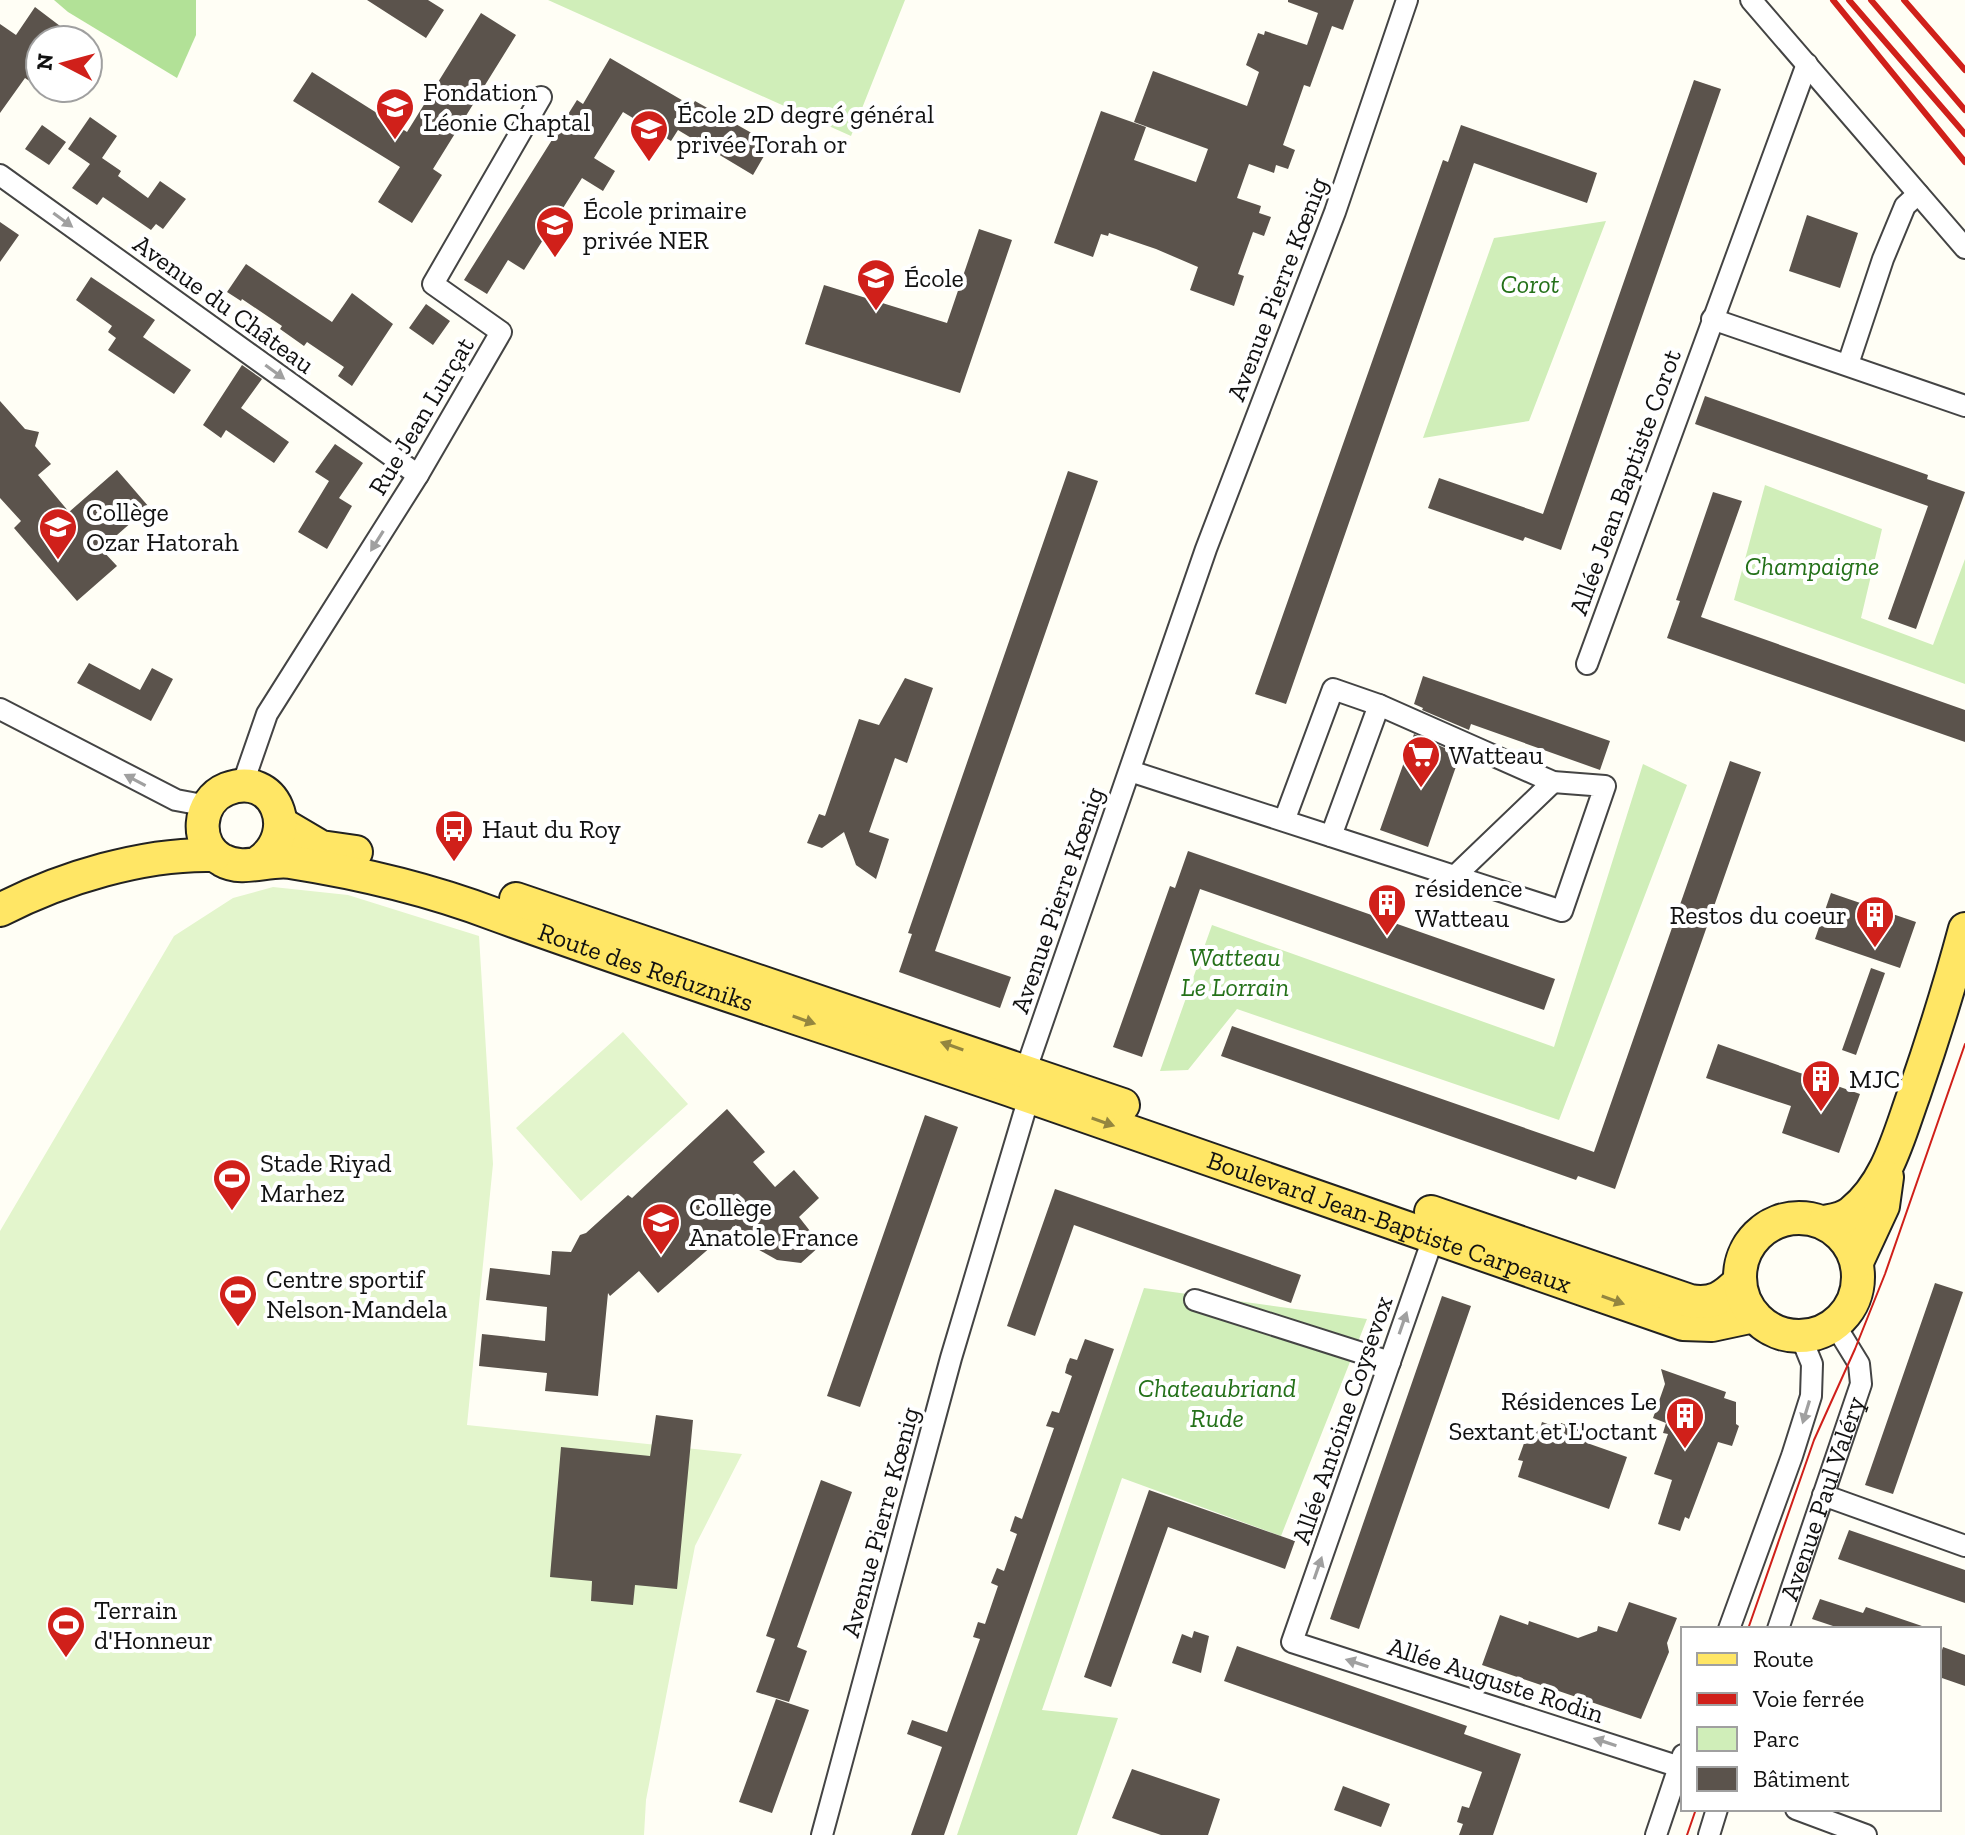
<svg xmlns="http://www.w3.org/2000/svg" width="1965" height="1835" viewBox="0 0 1965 1835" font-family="'Zilla Slab',serif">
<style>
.green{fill:#d0eeb9}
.forest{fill:#b2e197}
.pitch{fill:#e3f5cc}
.building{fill:#5b534c}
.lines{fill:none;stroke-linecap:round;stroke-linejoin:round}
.minor-casing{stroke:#444;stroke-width:24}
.primary-casing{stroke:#222;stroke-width:36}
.minor{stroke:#fff;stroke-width:20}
.primary{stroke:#ffe665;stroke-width:32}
.tram{stroke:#d0201a;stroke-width:2}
.rail{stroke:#d0201a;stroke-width:6}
.oneway{fill:#a0a0a0}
.oneway2{fill:#94863f}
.labels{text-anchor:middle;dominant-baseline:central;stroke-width:8;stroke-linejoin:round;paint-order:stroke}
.poi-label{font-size:26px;fill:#111;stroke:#fff;text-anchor:start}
.park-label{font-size:26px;font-style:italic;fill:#247119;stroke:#fff}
.street-label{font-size:26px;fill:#111;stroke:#fff}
</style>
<rect width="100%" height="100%" fill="#fffef5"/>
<path class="green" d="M548 0H905L851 136Z
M1606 221 1529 421 1423 438 1494 238Z
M1765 485 1882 529 1861 618 1933 645 1965 559V684L1734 600Z
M1643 764 1687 785 1559 1120 1237 1009 1188 1070 1160 1071 1212 925 1554 1047Z
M1144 1288 1367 1319 1281 1536 1122 1478 1042 1710 1118 1718 1077 1835H957Z"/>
<path class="forest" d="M54 0H196V35L177 78 68 12Z"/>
<path class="pitch" d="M273 887 348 895 479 936 493 1164 467 1425 742 1454 695 1546 646 1800 644 1835H0V1231L174 936 233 898Z
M623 1032 688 1104 581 1201 516 1128Z"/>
<path class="building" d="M367 0H428L444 10 426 38Z
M1288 0H1354L1343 30 1332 26 1310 87 1304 85 1283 145 1295 150 1288 169 1276 165 1274 173 1249 164 1237 198 1261 206 1259 213 1271 217 1264 236 1253 232 1238 274 1244 276 1234 306 1190 290 1198 267 1156 249 1109 233 1108 236 1101 234 1093 257 1054 243 1101 111 1146 127 1134 160 1196 182 1208 149 1134 122 1153 71 1247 106 1259 72 1246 65 1258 33 1264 35 1265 31 1307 45 1318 13 1288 2Z
M35 7 64 29 56 40H40V88L25 78 0 113V24L16 35Z
M481 13 516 35 433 169 442 175 412 223 378 202 400 167 293 101 312 72 407 132Z
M610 58 692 106 695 101 771 144 753 175 678 130 671 141 623 112 594 158 615 171 603 191 582 178 524 270 508 260 487 294 464 280 577 100 583 104Z
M1694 80 1721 89 1561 550 1525 537 1523 541 1428 508 1439 478 1543 514Z
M90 117 117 136 102 158 121 171 118 176 148 198 160 181 186 199 163 229 156 224 151 230 103 197 97 205 72 188 90 164 68 149Z
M42 125 66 142 49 165 25 149Z
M1461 125 1597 173 1587 203 1474 163 1286 704 1255 694 1443 160 1448 162Z
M1807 215 1858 233 1840 288 1789 271Z
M0 222 19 235 0 262Z
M979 229 1012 240 960 393 805 344 824 285 947 323Z
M246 264 332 322 352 293 393 324 352 386 338 376 344 367 307 342 304 346 280 329 282 326 242 299 241 301 227 292Z
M91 277 155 320 143 337 191 370 174 394 108 350 116 338 108 332 112 326 76 300Z
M426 304 450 321 433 345 409 328Z
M242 365 262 379 241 408 289 442 274 463 226 430 221 438 203 425Z
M1705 396 1928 475 1927 479 1965 492 1916 629 1888 619 1928 506 1695 424Z
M0 401 25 429 39 432 35 446 51 464 38 475 69 512 117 470 149 507 101 549 117 566 77 601 14 528 21 521 0 498Z
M335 444 363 463 339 498 352 506 327 549 298 532 329 481 315 472Z
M1068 471 1098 481 935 951 1011 977 1000 1008 899 972 912 934 908 933Z
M1713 492 1742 501 1701 617 1965 710V742L1667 638 1680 601 1676 600Z
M89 663 140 690 152 668 173 679 151 721 77 683Z
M1423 676 1610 741 1600 770 1471 724 1469 730 1422 710 1423 708 1414 704Z
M905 678 933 688 907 763 895 758 869 832 889 839 876 879 856 865 844 832 822 848 807 843 819 814 825 816 859 719 879 725Z
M1414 734 1460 755 1428 847 1380 830Z
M1730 761 1761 772 1615 1189 1578 1176 1576 1180 1221 1056 1232 1026 1594 1152Z
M1188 851 1555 979 1544 1010 1200 889 1142 1057 1113 1047 1170 886 1175 888Z
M1831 893 1916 922 1900 968 1815 939Z
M1871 968 1885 973 1856 1055 1842 1050Z
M1718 1044 1860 1094 1839 1153 1782 1133 1791 1106 1706 1078Z
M727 1109 765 1152 753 1162 775 1187 794 1170 819 1198 799 1217 821 1245 801 1263 777 1260 754 1247 736 1225 658 1293 639 1271 610 1296 608 1293 598 1396 545 1391 547 1373 479 1366 482 1334 545 1341 547 1307 486 1300 490 1268 550 1275 552 1251 571 1252 580 1235 586 1233 628 1195 632 1198Z
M925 1115 958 1127 860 1407 827 1396Z
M1055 1189 1301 1275 1291 1303 1074 1225 1035 1336 1007 1326Z
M1935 1283 1963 1292 1893 1494 1865 1485Z
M1442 1296 1471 1306 1359 1629 1330 1619Z
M1085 1339 1114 1349 944 1835H911L942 1747 907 1734 912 1720 947 1732 980 1639 973 1637 978 1622 985 1624 998 1586 991 1583 997 1568 1004 1571 1017 1534 1010 1531 1015 1516 1022 1519 1054 1428 1046 1426 1052 1411 1059 1413 1072 1376 1065 1373 1067 1365 1070 1358 1077 1360Z
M1661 1369 1726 1392 1724 1398 1736 1402V1424L1739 1426 1732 1446 1718 1442 1689 1519 1685 1517 1680 1531 1658 1524 1672 1480 1654 1474 1668 1434 1663 1433 1666 1423 1653 1418 1665 1384Z
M656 1415 693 1420 677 1589 635 1585 633 1605 591 1601 592 1581 550 1577 561 1447 650 1456Z
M1542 1422 1559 1428 1561 1423 1591 1434 1587 1443 1627 1457 1609 1509 1518 1477 1523 1461 1518 1460 1527 1435 1533 1437 1535 1430 1539 1432Z
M821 1480 852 1492 797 1647 807 1651 789 1702 756 1692 775 1639 766 1636Z
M1149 1490 1295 1541 1285 1569 1168 1527 1111 1687 1084 1677Z
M1849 1530 1965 1570V1603L1838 1559Z
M1820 1599 1863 1613 1866 1607 1922 1626 1921 1629H1842L1812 1619Z
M1629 1602 1677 1618 1667 1643 1669 1652 1641 1719 1482 1665 1500 1615 1528 1625 1529 1621 1578 1638 1597 1631 1598 1626 1617 1632Z
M1194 1631 1209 1636 1201 1673 1172 1663 1182 1634 1192 1638Z
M1237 1646 1467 1726 1464 1734 1521 1754 1493 1835H1459L1463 1824 1457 1822 1462 1806 1469 1808 1482 1772 1224 1681Z
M1943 1647 1965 1655V1686L1939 1677V1659Z
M776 1699 809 1710 772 1813 739 1802Z
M1132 1769 1220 1799 1208 1835H1161L1112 1818Z
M1343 1786 1390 1804 1381 1827 1334 1810Z"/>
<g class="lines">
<g class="minor-casing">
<g id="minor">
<path d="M1751 0 1965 248"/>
<path d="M0 175 418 475"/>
<path d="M1712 319 1965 406"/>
<path d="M1848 364 1883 259 1905 206 1918 194"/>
<path d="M1587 664 1807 64"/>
<path d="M0 709 176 800 208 806"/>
<path d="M1130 771C1274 817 1418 865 1562 911L1605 786 1553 782 1379 705 1333 689 1284 821"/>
<path d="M242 786 267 714 418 475 501 332 433 284 541 97"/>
<path d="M1331 836 1379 705"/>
<path d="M1455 876 1553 782"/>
<path d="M1022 1081 1206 549 1335 212 1407 0"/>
<path d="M1437 1227 1292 1642 1683 1768"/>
<path d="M1195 1300 1390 1362"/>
<path d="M1823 1495 1965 1546"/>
<path d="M1729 1629 1792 1456 1811 1396 1812 1364 1801 1337"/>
<path id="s1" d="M1778 1629 1861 1384 1859 1364 1835 1325"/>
<path d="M1796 1809 1866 1835"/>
<path d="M822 1835 951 1358 1029 1097 1028 1087"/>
<path d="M1656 1835 1683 1755"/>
<path d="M1709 1835 1717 1809"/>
</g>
</g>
<g class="primary-casing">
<g id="primary">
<path d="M282 824 321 847 356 852"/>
<path id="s2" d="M259 862C301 833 275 770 227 789 197 801 194 845 222 860 243 872 267 859 290 862 360 873 428 889 494 914 668 977 844 1033 1019 1093 1241 1169 1461 1248 1683 1324L1712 1325 1754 1316"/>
<path d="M516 899 1123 1105"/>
<path d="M0 910C62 878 144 853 214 855"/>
<path d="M1431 1212 1690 1301C1713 1305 1724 1297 1740 1281"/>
<circle cx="1799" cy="1277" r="59"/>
<path d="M1824 1222C1834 1220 1844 1219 1852 1212 1888 1183 1899 1135 1914 1094 1933 1039 1950 985 1965 929"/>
<path d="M1857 1262 1883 1206 1887 1177"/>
</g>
</g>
<use href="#minor" class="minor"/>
<use href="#primary" class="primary"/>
<path class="tram" d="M1748 1629 1814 1440 1855 1349 1885 1274 1965 1044
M1687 1835 1696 1809"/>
<path class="rail" d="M1833 0 1965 162
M1849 0 1965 134
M1871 0 1965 110
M1904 0 1965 70"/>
</g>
<defs><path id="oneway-solid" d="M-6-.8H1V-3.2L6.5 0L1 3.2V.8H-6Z" transform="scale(2)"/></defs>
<g class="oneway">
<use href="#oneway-solid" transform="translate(63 220) rotate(36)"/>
<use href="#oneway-solid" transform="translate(275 372) rotate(36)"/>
<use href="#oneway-solid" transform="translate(377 541) rotate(122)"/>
<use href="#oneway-solid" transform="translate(135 780) rotate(-152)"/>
<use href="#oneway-solid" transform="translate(1403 1323) rotate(-71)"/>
<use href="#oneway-solid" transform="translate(1806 1412) rotate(107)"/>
<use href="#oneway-solid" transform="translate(1318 1568) rotate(-71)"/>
<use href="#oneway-solid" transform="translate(1357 1663) rotate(-162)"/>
<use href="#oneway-solid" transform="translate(1605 1742) rotate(-162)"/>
</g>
<g class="oneway2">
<use href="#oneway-solid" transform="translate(804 1020) rotate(19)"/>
<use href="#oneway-solid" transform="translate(952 1046) rotate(-161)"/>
<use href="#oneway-solid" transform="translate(1103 1122) rotate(19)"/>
<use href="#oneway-solid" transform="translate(1613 1300) rotate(20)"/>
</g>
<defs>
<g id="university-pin" transform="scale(2)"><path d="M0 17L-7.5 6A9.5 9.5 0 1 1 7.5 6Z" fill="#d0201a" stroke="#fff"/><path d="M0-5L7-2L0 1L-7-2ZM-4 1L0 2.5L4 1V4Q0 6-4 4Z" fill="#fff"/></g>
<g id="school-pin" transform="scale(2)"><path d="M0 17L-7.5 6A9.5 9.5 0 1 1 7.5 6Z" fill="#d0201a" stroke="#fff"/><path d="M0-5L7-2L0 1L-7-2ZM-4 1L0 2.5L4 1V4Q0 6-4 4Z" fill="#fff"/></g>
<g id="supermarket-pin" transform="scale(2)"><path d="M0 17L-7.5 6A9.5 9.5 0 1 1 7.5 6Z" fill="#d0201a" stroke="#fff"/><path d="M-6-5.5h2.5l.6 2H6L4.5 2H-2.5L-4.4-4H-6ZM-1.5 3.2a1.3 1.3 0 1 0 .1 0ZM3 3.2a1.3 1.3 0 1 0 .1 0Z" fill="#fff"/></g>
<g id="bus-pin" transform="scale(2)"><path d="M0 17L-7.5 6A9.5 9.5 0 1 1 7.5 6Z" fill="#d0201a" stroke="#fff"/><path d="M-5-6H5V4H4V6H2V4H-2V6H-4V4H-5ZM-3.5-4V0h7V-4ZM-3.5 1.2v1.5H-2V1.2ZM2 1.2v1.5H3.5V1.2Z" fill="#fff"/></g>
<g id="building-pin" transform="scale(2)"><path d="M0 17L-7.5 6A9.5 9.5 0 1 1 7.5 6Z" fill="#d0201a" stroke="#fff"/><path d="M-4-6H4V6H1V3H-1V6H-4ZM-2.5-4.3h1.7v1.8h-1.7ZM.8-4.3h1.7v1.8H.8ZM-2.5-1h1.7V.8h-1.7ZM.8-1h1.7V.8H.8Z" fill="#fff"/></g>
<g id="stadium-pin" transform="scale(2)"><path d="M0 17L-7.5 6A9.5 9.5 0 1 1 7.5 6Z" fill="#d0201a" stroke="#fff"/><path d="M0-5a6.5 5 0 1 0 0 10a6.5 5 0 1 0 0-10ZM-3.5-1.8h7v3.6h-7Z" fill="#fff"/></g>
</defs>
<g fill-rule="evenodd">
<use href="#university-pin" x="395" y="107"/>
<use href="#school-pin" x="649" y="129"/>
<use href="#school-pin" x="555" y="225"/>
<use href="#school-pin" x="876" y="278"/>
<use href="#school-pin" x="58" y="527"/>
<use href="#supermarket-pin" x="1421" y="755"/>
<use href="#bus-pin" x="454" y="829"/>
<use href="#building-pin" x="1387" y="903"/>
<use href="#building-pin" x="1875" y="915"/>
<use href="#building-pin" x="1821" y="1079"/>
<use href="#stadium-pin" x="232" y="1178"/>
<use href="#school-pin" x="661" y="1222"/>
<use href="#stadium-pin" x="238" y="1294"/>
<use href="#building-pin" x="1685" y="1416"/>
<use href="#stadium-pin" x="66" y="1625"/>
</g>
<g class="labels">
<g class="poi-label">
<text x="423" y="92">Fondation<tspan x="423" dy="30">Léonie Chaptal</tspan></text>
<text x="677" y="114">École 2D degré général<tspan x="677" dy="30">privée Torah or</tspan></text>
<text x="583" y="210">École primaire<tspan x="583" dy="30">privée NER</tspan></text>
<text x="904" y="278">École</text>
<text x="86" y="512">Collège<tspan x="86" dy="30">Ozar Hatorah</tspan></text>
<text x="1449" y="755">Watteau</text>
<text x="482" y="829">Haut du Roy</text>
<text x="1415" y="888">résidence<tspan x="1415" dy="30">Watteau</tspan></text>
<text x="1847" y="915" text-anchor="end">Restos du coeur</text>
<text x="1849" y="1079">MJC</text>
<text x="260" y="1163">Stade Riyad<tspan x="260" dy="30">Marhez</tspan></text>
<text x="689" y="1207">Collège<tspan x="689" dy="30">Anatole France</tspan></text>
<text x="266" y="1279">Centre sportif<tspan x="266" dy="30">Nelson-Mandela</tspan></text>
<text x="1657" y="1401" text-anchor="end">Résidences Le<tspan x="1657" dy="30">Sextant et L'octant</tspan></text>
<text x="94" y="1610">Terrain<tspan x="94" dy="30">d'Honneur</tspan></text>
</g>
<g class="park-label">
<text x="1530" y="284">Corot</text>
<text x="1812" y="566">Champaigne</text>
<text x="1235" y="957">Watteau<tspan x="1235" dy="30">Le Lorrain</tspan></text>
<text x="1217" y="1388">Chateaubriand<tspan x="1217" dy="30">Rude</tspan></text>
</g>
<g class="street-label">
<text transform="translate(1277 289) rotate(-69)">Avenue Pierre Kœnig</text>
<text transform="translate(224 304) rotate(36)">Avenue du Château</text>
<text transform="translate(421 416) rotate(-59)">Rue Jean Lurçat</text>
<text transform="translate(1625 482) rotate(-70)">Allée Jean Baptiste Corot</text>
<text transform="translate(1057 900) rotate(-71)">Avenue Pierre Kœnig</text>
<text stroke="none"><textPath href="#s2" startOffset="650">Route des Refuzniks</textPath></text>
<text stroke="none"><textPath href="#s2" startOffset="1436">Boulevard Jean-Baptiste Carpeaux</textPath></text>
<text transform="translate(1342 1420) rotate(-71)">Allée Antoine Coysevox</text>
<text stroke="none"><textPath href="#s1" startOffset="138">Avenue Paul Valéry</textPath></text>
<text transform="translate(880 1522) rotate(-75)">Avenue Pierre Kœnig</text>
<text transform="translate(1496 1680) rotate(18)">Allée Auguste Rodin</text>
</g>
</g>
<rect x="1681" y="1627" width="260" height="184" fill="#ffffff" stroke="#a0a0a0" stroke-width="2"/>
<rect x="1697" y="1653" width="40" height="12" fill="#ffe665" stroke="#a0a0a0" stroke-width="2"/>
<text x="1753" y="1667" font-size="24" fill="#111111">Route</text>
<rect x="1697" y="1693" width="40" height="12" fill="#d0201a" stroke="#a0a0a0" stroke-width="2"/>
<text x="1753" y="1707" font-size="24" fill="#111111">Voie ferrée</text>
<rect x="1697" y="1727" width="40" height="24" fill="#d0eeb9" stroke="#a0a0a0" stroke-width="2"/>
<text x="1753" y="1747" font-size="24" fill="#111111">Parc</text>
<rect x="1697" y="1767" width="40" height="24" fill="#5b534c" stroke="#a0a0a0" stroke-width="2"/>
<text x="1753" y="1787" font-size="24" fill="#111111">Bâtiment</text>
<g transform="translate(64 64) rotate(276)"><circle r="38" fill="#ffffff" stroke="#a0a0a0" stroke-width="2"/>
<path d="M0-6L14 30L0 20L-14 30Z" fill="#d0201a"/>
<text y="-12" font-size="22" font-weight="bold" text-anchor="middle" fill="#111111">N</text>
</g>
</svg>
